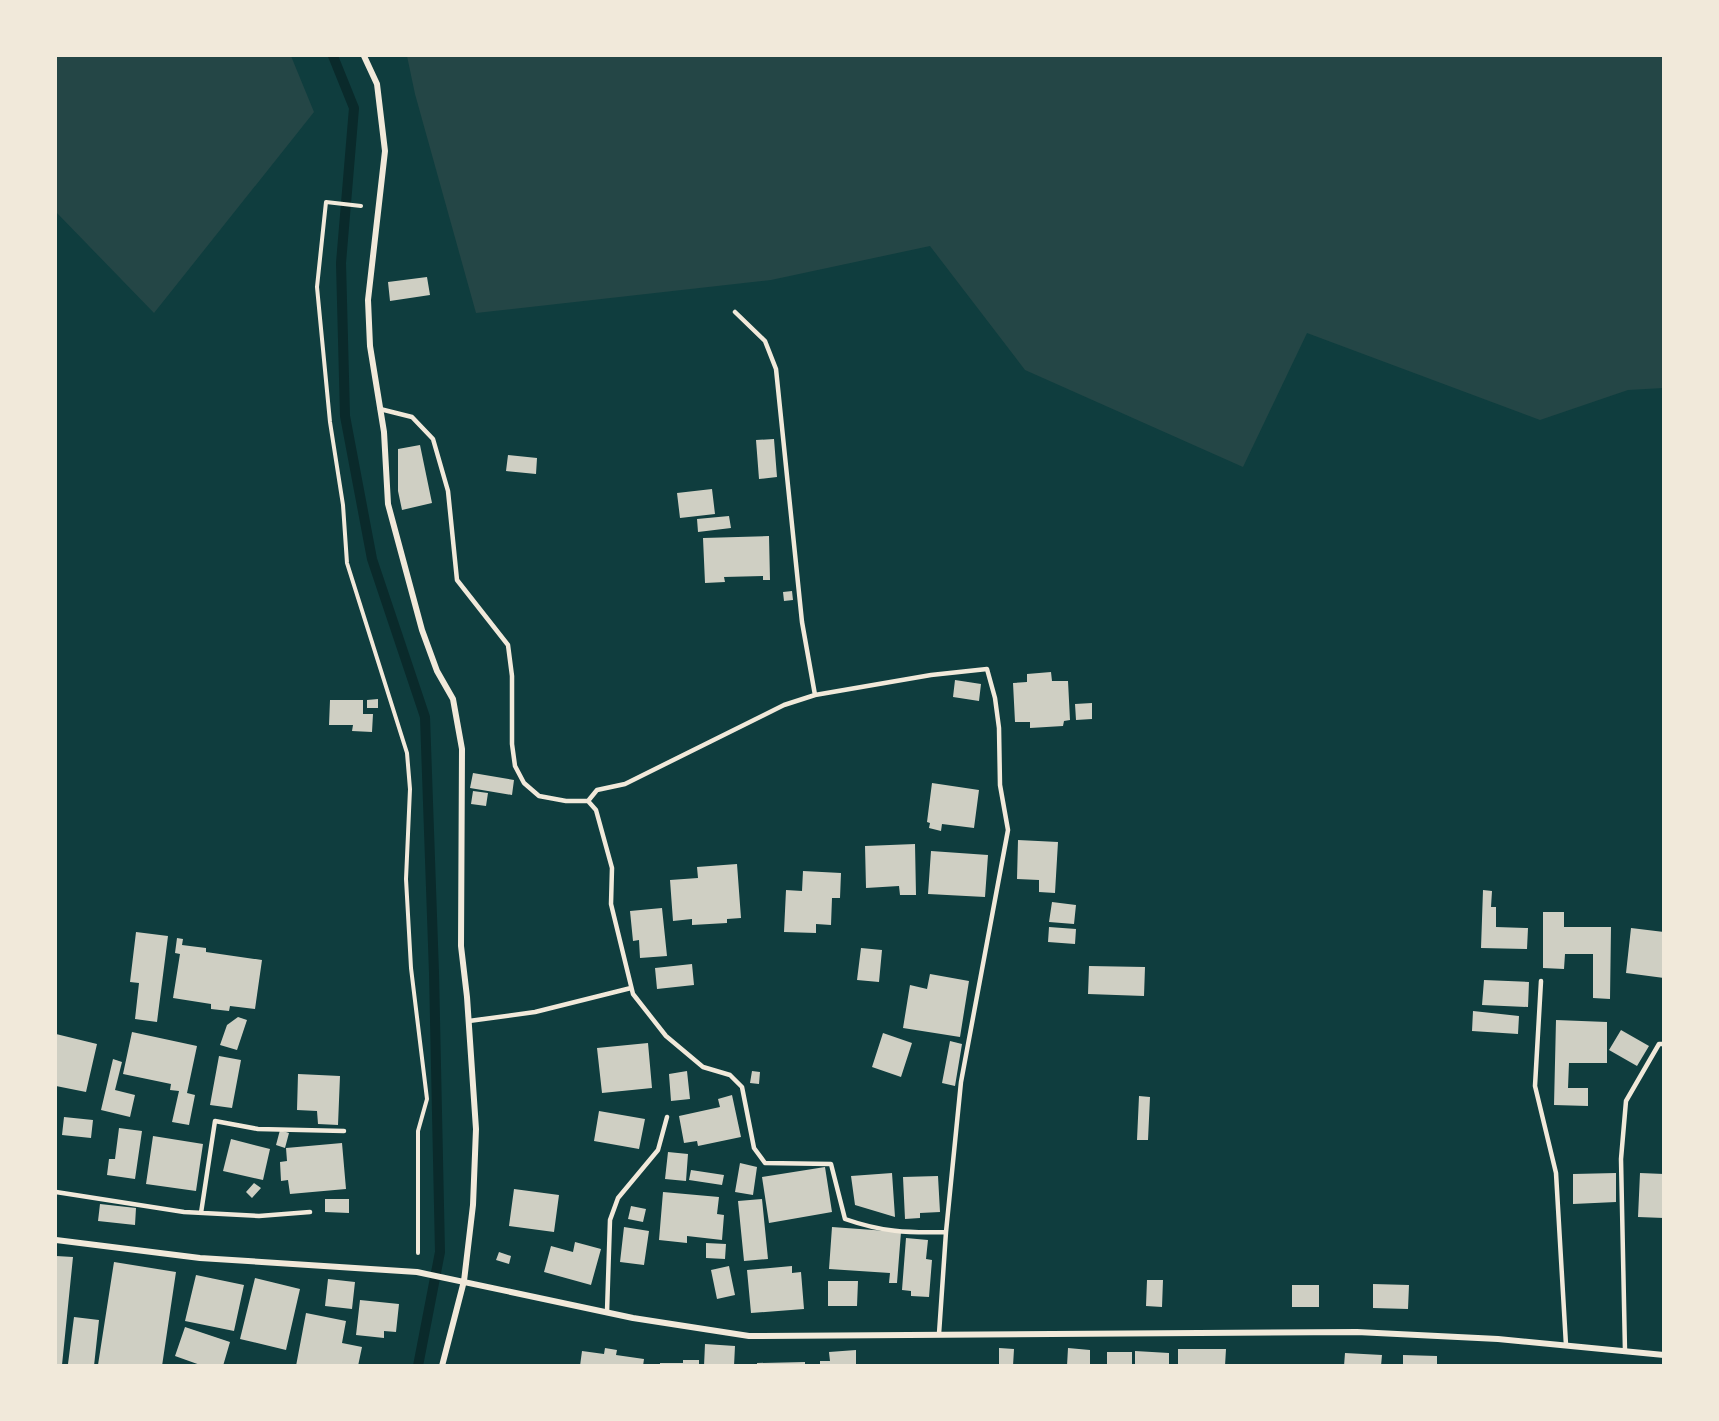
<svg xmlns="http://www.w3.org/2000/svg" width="1719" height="1421" viewBox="0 0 1719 1421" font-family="Barlow,sans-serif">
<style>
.green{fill:#244646}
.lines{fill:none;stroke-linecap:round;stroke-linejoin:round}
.stream{stroke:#0a2a2b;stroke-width:10}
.building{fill:#cfcfc3}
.path{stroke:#f1e9da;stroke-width:4}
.service{stroke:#f1e9da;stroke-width:4.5}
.minor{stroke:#f1e9da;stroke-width:6}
</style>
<rect width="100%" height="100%" fill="#0f3d3e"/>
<path class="green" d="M56 56H291L314 112 154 313 56 212Z
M407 56H1663V388L1628 390 1540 420 1307 333 1243 467 1025 370 930 246 771 280 476 313 415 94Z"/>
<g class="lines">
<path class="stream" d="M333 56 354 108 341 263 345 416 372 559 425 717 434 973 440 1252 418 1366"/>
</g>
<path class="building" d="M427 277 430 295 390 301 388 282Z
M774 439 777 477 759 479 756 440Z
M420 445 432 503 402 510 398 491V449Z
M508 455 537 458 536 474 506 471Z
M712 489 715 514 680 518 677 493Z
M729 516 731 528 698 532 697 519Z
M769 536 770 580H763V576L724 577 725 582 705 583 703 538Z
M792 591 793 600 784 601 783 592Z
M1051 672 1052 681H1068L1070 720 1064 721 1063 726 1030 728V722H1015L1013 683 1027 682V674Z
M955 680 981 684 979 701 953 697Z
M378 699V708H367V700Z
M330 700H363V714H373L372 732 352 731 353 725H329Z
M1092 703V719L1076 720 1075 704Z
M473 773 514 780 512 795 470 788Z
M932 783 979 790 974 828 942 824 941 831 929 828 930 823 927 822Z
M473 791 488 793 486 806 471 804Z
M1018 840 1058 842 1055 893 1039 892V880L1017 879Z
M915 844 916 895H900L899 886 866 888 865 846Z
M931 851 988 855 985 897 928 894Z
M737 864 741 918 727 919V923L692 925V919L673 921 670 880 698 878 697 867Z
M803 871 841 873 840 898H832L831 925 816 924V933L784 932 786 890 802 891Z
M1483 890 1492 891 1491 907H1496V927L1528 928 1527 949 1481 948Z
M1052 902 1076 905 1074 924 1049 922Z
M662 908 667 956 640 958 639 940 633 941 630 911Z
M1543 912H1564V927H1611L1610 999 1593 998V954H1565L1564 969 1543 968Z
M1049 927 1076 929 1075 944 1048 942Z
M1631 928 1664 932V978L1626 973Z
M136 932 168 936 157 1022 135 1019 139 983 130 982Z
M177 938 183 939 182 945 206 948V952L262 960 255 1009 230 1006 229 1011 211 1009V1004L173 998 180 954 175 953Z
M861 948 882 950 879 982 857 980Z
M692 964 694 985 657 989 655 968Z
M1089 966 1145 967 1144 996 1088 994Z
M930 974 969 981 960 1037 903 1028 910 985 927 989Z
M1484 980 1529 982 1528 1007 1482 1005Z
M1473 1011 1519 1016 1518 1034 1472 1031Z
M238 1017 247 1020 237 1050 220 1045 227 1025Z
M1556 1020 1607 1022V1063H1569L1568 1088H1588V1106L1554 1105Z
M1621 1030 1649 1046 1637 1066 1609 1050Z
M132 1032 197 1046 187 1093 195 1095 189 1125 172 1122 179 1091 170 1090 171 1084 123 1074Z
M883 1033 912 1043 901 1077 872 1067Z
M56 1034 97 1044 86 1092 56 1086Z
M950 1041 962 1044 955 1086 942 1083Z
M648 1043 652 1088 602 1093 597 1048Z
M219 1056 241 1060 232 1108 210 1105Z
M113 1059 122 1062 115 1090 135 1095 130 1117 101 1110Z
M687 1071 690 1099 671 1101 669 1074Z
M752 1071 760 1072 759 1084 750 1083Z
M298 1074 340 1076 338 1125 318 1124 317 1111 297 1110Z
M732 1095 741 1137 698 1146 697 1141 684 1143 679 1116 720 1107 718 1099Z
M1139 1096 1150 1097 1148 1140H1137Z
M599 1111 645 1119 639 1149 594 1141Z
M64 1117 93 1120 91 1138 62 1135Z
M119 1128 142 1131 135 1179 107 1175 109 1159H115Z
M280 1130 289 1133 285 1148 276 1145Z
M153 1136 203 1144 196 1191 146 1184Z
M231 1139 270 1149 263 1180 223 1171Z
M342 1143 346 1189 290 1194 288 1180 281 1181 280 1162 287 1161 286 1148Z
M668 1152 688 1154 686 1181 665 1179Z
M740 1163 757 1167 753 1195 735 1192Z
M825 1167 832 1212 769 1223 762 1177Z
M691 1170 724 1175 722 1185 689 1180Z
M892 1173 895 1217 855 1205 851 1176Z
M1616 1173V1202L1573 1204V1174Z
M1640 1173 1664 1174V1218L1638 1217Z
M938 1176 940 1212 920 1213V1218L905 1219 903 1177Z
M254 1183 261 1188 252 1198 246 1192Z
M514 1189 559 1195 554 1232 509 1226Z
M663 1192 719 1197 717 1214 724 1215 722 1240 687 1236V1243L659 1240Z
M325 1199H349V1213L325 1212Z
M762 1199 768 1259 744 1261 738 1201Z
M100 1204 136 1208 135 1225 98 1221Z
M631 1206 646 1209 643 1222 628 1219Z
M624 1227 649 1231 644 1265 620 1262Z
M832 1227 901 1232 897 1283H889L890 1273 829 1269Z
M906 1238 928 1240 926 1259 932 1260 929 1297 911 1296V1291L902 1290Z
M575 1242 601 1249 591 1285 544 1272 551 1246 573 1252Z
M706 1243 726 1244 725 1259 706 1258Z
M499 1252 511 1256 509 1264 496 1260Z
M56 1256 73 1257 62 1365 56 1364Z
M114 1262 176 1272 162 1366 98 1365Z
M729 1266 735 1295 717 1299 711 1270Z
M792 1266V1273L801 1272 804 1309 751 1313 747 1270Z
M196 1275 244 1285 234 1331 185 1321Z
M255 1278 300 1289 286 1350 240 1339Z
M328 1279 355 1282 352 1309 325 1306Z
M1147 1280H1163L1162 1307 1146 1306Z
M828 1281H858L857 1306H828Z
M1373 1284 1409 1285 1408 1309 1373 1308Z
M1292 1285H1319V1307H1292Z
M360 1300 399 1304 396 1332 384 1331V1338L356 1335Z
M306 1313 346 1321 342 1343 362 1347 358 1366H296Z
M74 1317 99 1320 94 1366 68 1364Z
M185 1327 230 1342 223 1366H203L175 1356Z
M705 1344 735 1346 734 1366H704Z
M605 1348 617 1350 616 1355 644 1359 643 1366H580L582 1351 604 1354Z
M999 1348 1014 1349 1013 1366H999Z
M1068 1348 1090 1350V1366H1067Z
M1178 1349H1226L1225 1366H1178Z
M856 1350V1366H820V1361H830L829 1352Z
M1135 1351 1169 1353V1366H1135Z
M1107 1352H1132V1366H1107Z
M1345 1353 1382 1355 1381 1366H1344Z
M1403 1355 1437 1356V1366H1403Z
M683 1360H699V1366H660V1363H683Z
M805 1362V1366H757V1363Z"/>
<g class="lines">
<path class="path" d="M361 206 326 202 317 287 330 422 343 505 347 563 407 753 410 789 406 879 411 968 427 1099 418 1131V1253"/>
<path class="service" d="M735 312 765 341 776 369 802 622 815 695
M380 409 412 417 433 439 448 491 457 580 508 645 512 676V744L515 766 524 783 539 796 566 801H588L596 810 612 868 611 904 633 994 666 1036 703 1067 730 1075 742 1087 754 1148 765 1163 831 1164 845 1219C882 1232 907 1233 946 1232
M588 801 597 790 625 784 784 705 815 695 931 675 987 669 995 698 999 728 1000 785 1008 830 961 1082 946 1232 939 1334
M1541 981 1535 1086 1556 1173 1566 1345
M469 1021 535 1012 631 988
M56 1192 184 1212 259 1216 310 1212
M201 1213 215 1121 258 1129 344 1131
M607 1312 610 1220 618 1198 658 1150 667 1117
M1625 1351 1621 1159 1626 1101 1659 1044H1664"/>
<path class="minor" d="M364 56 377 84 385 151 368 300 370 346 384 432 388 504 422 630 437 671 453 699 462 749 461 946 467 997 476 1129 473 1205 464 1281 442 1366
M56 1240 200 1258 417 1272 633 1318 749 1336 1357 1332 1498 1339 1664 1355"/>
</g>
<rect width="1719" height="1421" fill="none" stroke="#f1e9da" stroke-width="114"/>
</svg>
